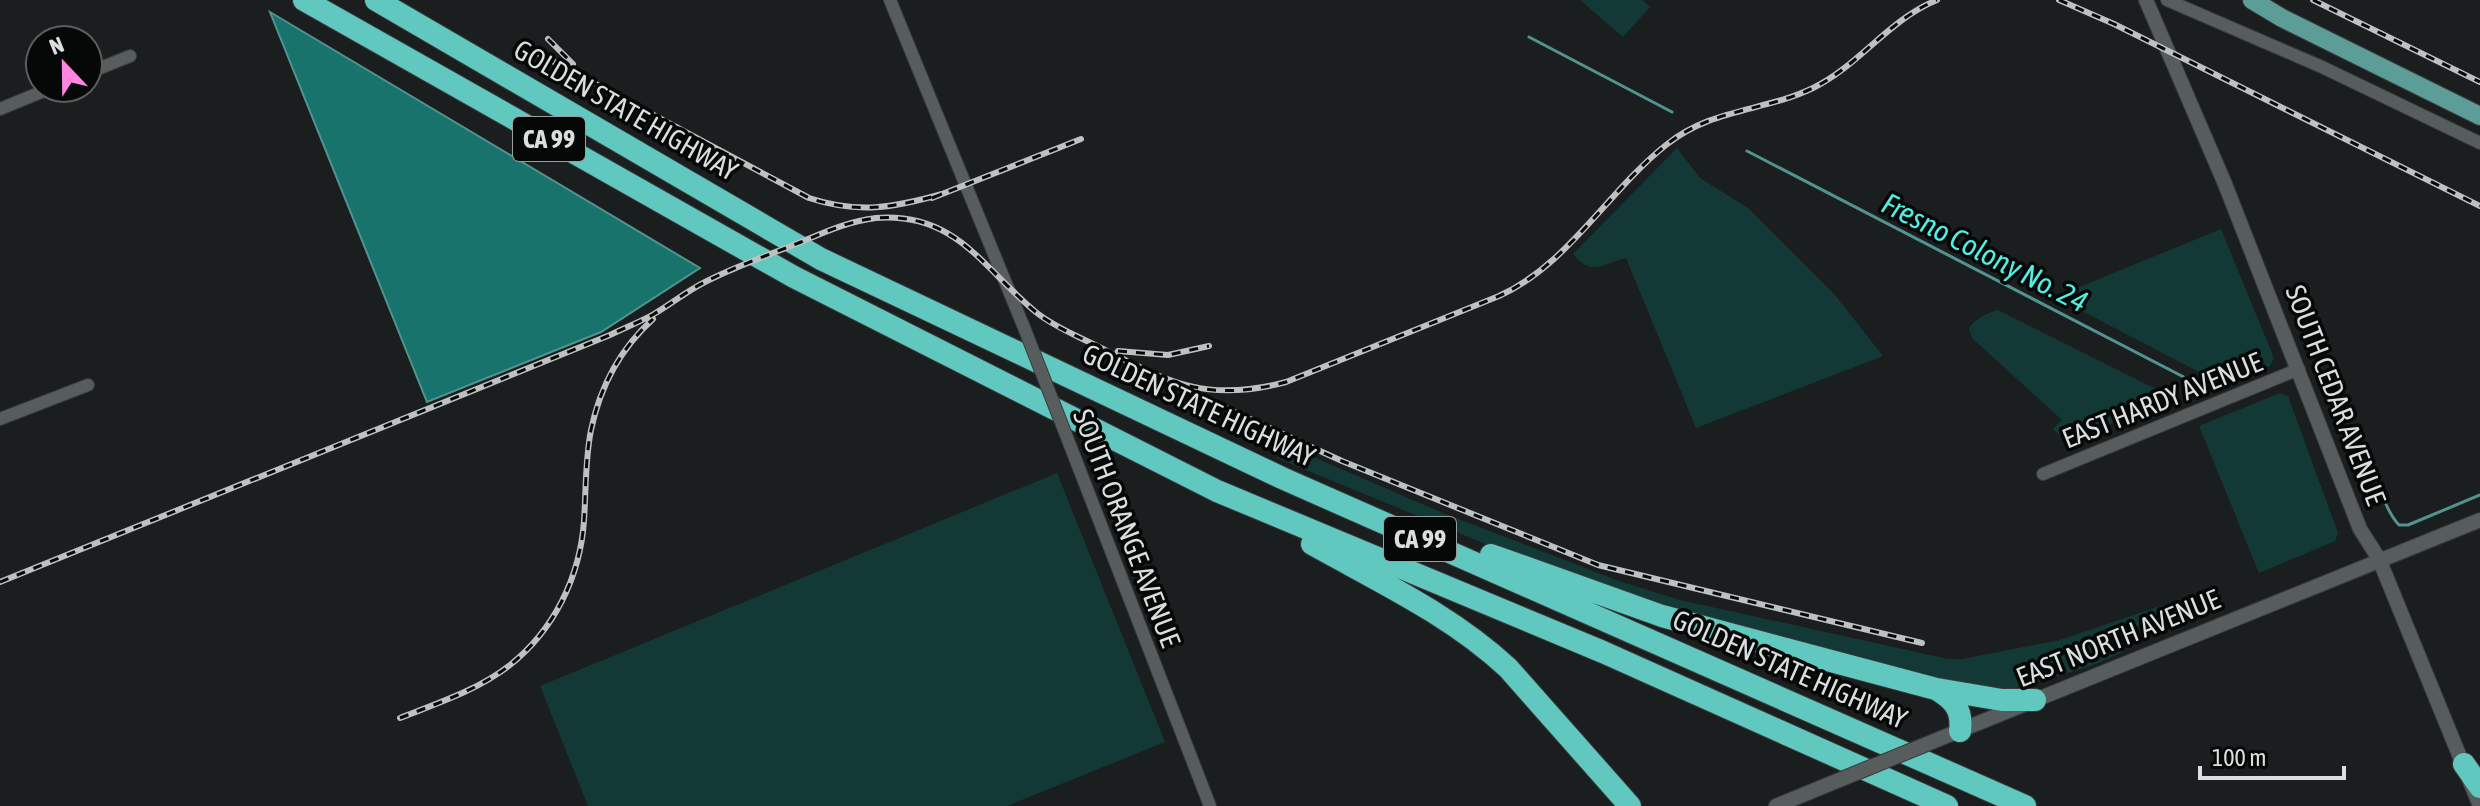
<svg xmlns="http://www.w3.org/2000/svg" width="2480" height="806" viewBox="0 0 2480 806" font-family="'Asap Condensed',sans-serif">
<style>
.green{fill:#133936}
.water{fill:#18736d;stroke:#52938f;stroke-width:2}
.lines{fill:none;stroke-linecap:round;stroke-linejoin:round}
.stream{stroke:#52938f;stroke-width:3}
.minor-casing{stroke:#383b3b;stroke-width:14}
.tertiary-casing{stroke:#383b3b;stroke-width:16}
.primary-casing{stroke:#383b3b;stroke-width:20}
.motorway-casing{stroke:#383b3b;stroke-width:24}
.minor{stroke:#575c5c;stroke-width:12}
.tertiary{stroke:#575c5c;stroke-width:14}
.primary{stroke:#5d9d98;stroke-width:18}
.motorway{stroke:#61c8c0;stroke-width:22}
.rail-casing{stroke:#bec1c1;stroke-width:6}
.rail{stroke:#060808;stroke-width:3;stroke-dasharray:9;stroke-linecap:butt}
.minor-bridge-casing{stroke:#383b3b;stroke-width:14;stroke-linecap:butt}
.tertiary-bridge-casing{stroke:#383b3b;stroke-width:16;stroke-linecap:butt}
.minor-bridge{stroke:#575c5c;stroke-width:12}
.tertiary-bridge{stroke:#575c5c;stroke-width:14}
.labels{text-anchor:middle;dominant-baseline:central;stroke-width:7;stroke-linejoin:round;paint-order:stroke}
.shield{fill:#060808;stroke:#9b9e9e;stroke-width:2}
.shield-label{font-size:26px;font-weight:bold;fill:#dbdede}
.street-label{font-size:28px;fill:#dbdede;stroke:#060808}
.water-label{font-size:30px;font-style:italic;fill:#50efe4;stroke:#060808}
</style>
<rect width="100%" height="100%" fill="#1a1e1e"/>
<path class="green" d="M1580 0H1642L1650 7 1623 37Z
M1677 148 1700 178 1748 208 1835 295 1883 356 1696 428 1626 258C1602 264 1592 277 1573 254Z
M2221 229 2274 358 2270 366 2224 385 2055 297Z
M1998 310 2176 399 2066 441 2053 429 2062 420 1972 338 1969 328C1975 319 1987 313 1998 310Z
M2280 393 2288 396 2338 533 2335 541 2259 573 2199 426Z
M1283 444 1443 513 1619 581 1680 600 1948 659H1962L2060 640 2172 602 2177 611 2115 635 2123 652 2091 666 2006 691 1957 684 1677 613 1500 550 1277 458Z
M1057 473 1165 742 1007 806H588L540 686Z"/>
<path class="water" d="M270 12 700 268 601 332 427 402Z"/>
<g class="lines">
<path class="stream" d="M1529 37 1672 112
M1747 151 2205 388
M2354 465C2386 480 2379 504 2399 525H2408L2480 495"/>
<g class="minor-casing">
<path id="minor" d="M890 0 1025 330
M2167 0 2322 67 2480 143
M88 73 130 56
M0 109 51 88
M0 419 88 385
M1075 458 1210 806
M2043 474 2299 369"/>
</g>
<g class="tertiary-casing">
<path id="tertiary" d="M2146 0 2225 184 2360 529 2379 559 2480 806
M1939 739 2480 520
M1776 806 1827 785"/>
</g>
<g class="primary-casing">
<path id="primary" d="M2252 0 2282 18 2480 116"/>
</g>
<g class="motorway-casing">
<path id="motorway" d="M304 0 794 277 1217 491 1603 652 1947 806
M376 0 821 259 1282 478 2025 806
M1312 544C1380 582 1451 615 1508 668L1630 806
M1491 555 1662 616 1936 689C1953 699 1963 709 1960 731
M1937 689 2002 700H2035
M2464 764 2480 787"/>
</g>
<use href="#minor" class="minor"/>
<use href="#tertiary" class="tertiary"/>
<use href="#primary" class="primary"/>
<use href="#motorway" class="motorway"/>
<g class="rail-casing">
<path id="rail" d="M2059 0 2114 24 2480 206
M2313 0 2480 82
M548 39 573 64
M530 49 809 198C858 214 893 208 942 194
M932 198 1081 139
M1118 351 1168 355 1209 346
M1193 393 1342 461 1598 565 1922 643
M0 582 610 335C624 328 640 322 654 314 671 304 687 291 705 282 736 266 769 255 801 242 825 232 849 221 876 218 957 212 983 269 1037 313 1056 328 1080 337 1101 348 1170 383 1207 403 1286 382L1499 296C1569 264 1607 192 1666 145 1712 108 1763 112 1813 88 1860 65 1888 20 1937 0
M400 718C438 703 478 690 510 665 554 630 580 577 584 521 586 491 585 460 591 430 600 387 620 349 653 319"/>
</g>
<use href="#rail" class="rail"/>
<g class="minor-bridge-casing">
<path id="minor-bridge" d="M1025 330 1075 458"/>
</g>
<g class="tertiary-bridge-casing">
<path id="tertiary-bridge" d="M1827 785 1939 739"/>
</g>
<use href="#minor-bridge" class="minor-bridge"/>
<use href="#tertiary-bridge" class="tertiary-bridge"/>
</g>
<g class="labels">
<g class="shield">
<rect x="513" y="117" width="72" height="44" rx="6"/>
<rect x="1384" y="517" width="72" height="44" rx="6"/>
</g>
<g class="shield-label">
<text x="549" y="139">CA 99</text>
<text x="1420" y="539">CA 99</text>
</g>
<g class="street-label">
<text transform="translate(626 110) rotate(30)">GOLDEN STATE HIGHWAY</text>
<text transform="translate(2336 395) rotate(69)">SOUTH CEDAR AVENUE</text>
<text transform="translate(2162 400) rotate(-22)">EAST HARDY AVENUE</text>
<text transform="translate(1199 405) rotate(25)">GOLDEN STATE HIGHWAY</text>
<text transform="translate(1127 528) rotate(69)">SOUTH ORANGE AVENUE</text>
<text transform="translate(2118 638) rotate(-22)">EAST NORTH AVENUE</text>
<text transform="translate(1790 669) rotate(24)">GOLDEN STATE HIGHWAY</text>
</g>
<g class="water-label">
<text transform="translate(1985 252) rotate(27)">Fresno Colony No. 24</text>
</g>
</g>
<g transform="translate(64 64) rotate(338)"><circle r="38" fill="#060808" stroke="#5b5e5e" stroke-width="2"/>
<path d="M0-6L14 30L0 20L-14 30Z" fill="#ff85df"/>
<text y="-12" font-size="22" font-weight="bold" text-anchor="middle" fill="#dbdede">N</text>
</g>
<path d="M2200 766v12h144v-12" fill="none" stroke="#dbdede" stroke-width="4"/>
<text x="2212" y="766" font-size="24" fill="#dbdede" stroke="#060808" stroke-width="6" paint-order="stroke">100 m</text>
</svg>
